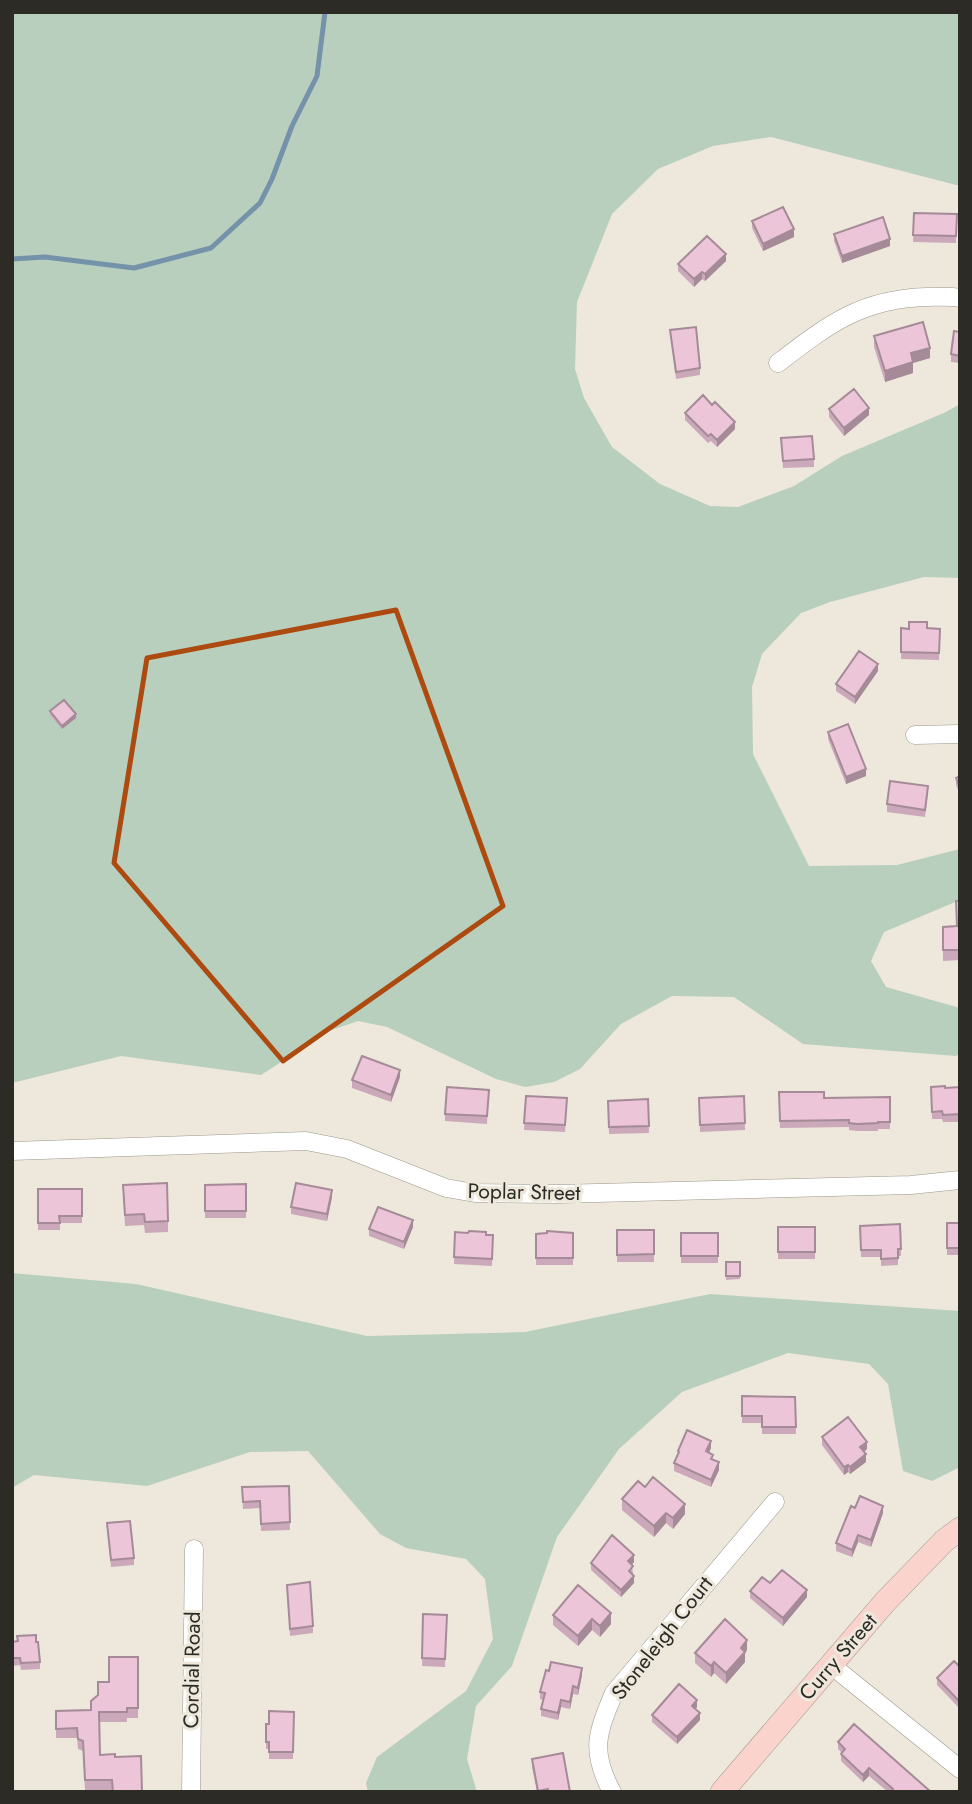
<svg xmlns="http://www.w3.org/2000/svg" width="972" height="1804" viewBox="0 0 972 1804" font-family="Jost,sans-serif">
<style>
.green{fill:#b9cfbd}
.lines{fill:none;stroke-linecap:round;stroke-linejoin:round}
.stream{stroke:#7492aa;stroke-width:5}
.street-casing{stroke:#9b978a;stroke-width:19}
.secondary-casing{stroke:#9b978a;stroke-width:24}
.street{stroke:#fff;stroke-width:18}
.secondary{stroke:#fad3cd;stroke-width:23}
.wall{fill:#cba9ba}
.shaded-wall{fill:#a58a97}
.building{fill:#ecc5d8;stroke:#a58a97;stroke-width:2}
.marked{fill:none;stroke:#ac4a0f;stroke-width:5;stroke-linejoin:round}
.labels{text-anchor:middle;dominant-baseline:central;stroke-width:6;stroke-linejoin:round;paint-order:stroke}
.street-label{font-size:21px;fill:#2d2b26;stroke:#ede8db}
</style>
<rect width="100%" height="100%" fill="#ede8db"/>
<path class="green" d="M12 12H960V186L771 137 713 146 658 169 612 214 577 302 575 369 584 398 612 447 660 484 710 506 738 507 794 486 842 456 946 412 960 404V578L924 577 830 602 801 613 762 654 752 687 753 754 809 866 897 865 960 849V900L884 932 871 961 886 987 960 1008V1053L956 1056 803 1044 734 997 672 996 621 1024 580 1069 554 1082 525 1087 496 1079 387 1027 358 1021 329 1031 261 1075 121 1056 12 1083Z
M12 1273 136 1284 367 1336 525 1332 710 1294 960 1311V1467L932 1481 903 1471 888 1384 869 1364 788 1353 682 1392 619 1449 557 1537 512 1666 476 1706 467 1759 477 1792H368L366 1783 377 1757 466 1691 493 1639 485 1579 466 1559 406 1548 380 1534 308 1451 250 1452 147 1486 34 1475 12 1488Z"/>
<g class="lines">
<path class="stream" d="M12 259 45 257 134 268 211 248 260 203 272 179 292 126 317 76 325 12"/>
<g class="street-casing">
<path id="street" d="M778 363C829 324 861 299 927 297 938 297 949 296 960 298
M915 735 960 734
M12 1151 306 1141 347 1149 446 1188 475 1193 557 1194 911 1185 960 1180
M831 1665 960 1769
M191 1792 194 1549
M612 1792C590 1751 597 1733 614 1693L775 1502"/>
</g>
<g class="secondary-casing">
<path id="secondary" d="M722 1792 885 1602 944 1541 960 1529"/>
</g>
<use href="#street" class="street"/>
<use href="#secondary" class="secondary"/>
</g>
<path class="wall" d="M914 213 957 214 956 243 913 242Z
M752 221 794 237 763 251 752 228Z
M834 234 890 246 842 263 834 241Z
M726 261 705 281 702 279 694 287 678 271V264Z
M670 330 700 368V375L676 379Z
M960 332V363L951 362V354Z
M874 336 930 358 913 363V373L885 382 874 347Z
M829 409 869 415 844 436 829 417Z
M685 413 735 429 717 447 711 441 708 443 685 420Z
M781 438 814 459V467L783 468Z
M901 628 940 629 939 660 901 659Z
M878 671 855 704 836 691V684Z
M50 711 76 718 62 729 50 715Z
M828 732 866 776 846 784 828 739Z
M960 776V795L956 785V778Z
M928 793 925 817 887 812V804Z
M960 901V960L943 961V927L957 926Z
M400 1077 391 1102 352 1088V1080Z
M931 1087 945 1088 960 1087V1122H943L942 1119H932Z
M489 1090 487 1124 445 1121V1114Z
M779 1092 824 1098 890 1097V1129H878V1131H857L849 1130V1127L780 1128Z
M526 1096 567 1098 565 1132 524 1130Z
M744 1096 745 1130 700 1132 699 1098Z
M648 1099 649 1133 609 1134 608 1101Z
M246 1184V1218H205V1185Z
M123 1185 168 1221V1232L145 1233 144 1225 125 1226Z
M38 1189H82V1223H60V1230H38Z
M332 1197 327 1221 291 1214V1207Z
M947 1223H960V1255H947Z
M900 1224 901 1256H898V1265L881 1266V1257H861L860 1226Z
M413 1227 404 1249 369 1236V1229Z
M778 1227H815V1259H778Z
M617 1230H654V1262H617Z
M455 1232 493 1235 492 1266 454 1264Z
M573 1233V1265H536V1234Z
M681 1233H718V1263H681Z
M726 1262H740V1279L726 1280Z
M742 1396 795 1397 796 1434H762V1423H742Z
M822 1437 867 1449 864 1452 866 1462 850 1474 848 1472 844 1475 822 1445Z
M711 1448 709 1453 719 1470 711 1487 674 1471V1463L678 1456V1451Z
M289 1486 290 1530 261 1531 260 1508 243 1509 242 1487Z
M645 1487 685 1514 673 1529 666 1523 654 1537 622 1510V1499Z
M855 1508 883 1513 871 1547 858 1542 852 1557 836 1551V1543Z
M107 1523 134 1558V1565L111 1567Z
M634 1562 632 1565 634 1583 621 1597 591 1570V1563Z
M770 1583 807 1597 783 1626 750 1598V1591Z
M287 1585 313 1626V1633L290 1636Z
M578 1585 611 1624 600 1637 592 1630 578 1646 553 1625V1615Z
M423 1614 447 1615 445 1667 422 1666Z
M12 1642H36L40 1662V1669L21 1670 20 1665 12 1666Z
M747 1650 745 1653V1662L726 1684 714 1673 711 1677 695 1663V1653Z
M138 1657V1718H127V1722H99L100 1755 115 1757 142 1792H112V1790H85L83 1751 78 1749 77 1738H56V1711L91 1710 98 1695 109 1682Z
M960 1667V1709L937 1685V1678Z
M582 1675 578 1695 573 1694 570 1709 561 1707 558 1720 541 1716V1709L543 1700 540 1699V1692Z
M697 1707 695 1709 700 1720 677 1744 652 1722V1715Z
M294 1712 293 1759H269V1749H266V1724H269Z
M838 1742 931 1792H888L869 1776 863 1782 841 1761V1754L842 1753 838 1749Z
M532 1759 570 1792H537L532 1767Z"/>
<path class="shaded-wall" d="M794 229V237L763 251V244Z
M890 239V246L842 263V256Z
M726 254V261L705 281V274Z
M702 272V279L694 287V279Z
M930 348V358L913 363V373L885 382V371L911 353Z
M869 408V415L844 436V428Z
M735 422V429L717 447V440Z
M878 664V671L855 704V697Z
M76 714V718L62 729V726Z
M866 769V776L846 784V777Z
M400 1070V1077L391 1102V1095Z
M332 1190V1197L327 1221V1214Z
M413 1220V1227L404 1249V1242Z
M711 1441V1448L706 1459V1451Z
M867 1442V1449L860 1455V1447Z
M866 1454V1462L850 1474V1467Z
M719 1462V1470L711 1487V1480Z
M848 1465V1472L844 1475V1467Z
M685 1504V1514L673 1529V1518Z
M883 1506V1513L871 1547V1540Z
M666 1513V1523L654 1537V1526Z
M858 1535V1542L852 1557V1550Z
M634 1555V1562L628 1569V1561Z
M634 1576V1583L621 1597V1590Z
M807 1590V1597L783 1626V1618Z
M611 1613V1624L600 1637V1626Z
M592 1619V1630L578 1646V1636Z
M747 1640V1650L745 1653V1662L726 1684V1673L741 1648Z
M714 1662V1673L711 1677V1666Z
M582 1668V1675L578 1695V1688Z
M573 1686V1694L570 1709V1702Z
M561 1700V1707L558 1720V1713Z
M697 1700V1707L692 1713V1706Z
M700 1713V1720L677 1744V1737Z
M869 1768V1776L863 1782V1775Z"/>
<path class="building" d="M783 207 794 229 763 244 752 221Z
M914 213 957 214 956 236 913 235Z
M883 217 890 239 842 256 834 234Z
M707 236 726 254 705 274 702 272 694 279 678 264Z
M923 322 930 348 911 353 913 362 885 371 874 336Z
M696 327 700 368 676 372 670 330Z
M954 331 960 332V356L951 354Z
M854 389 869 408 844 428 829 409Z
M703 395 712 405 715 402 735 422 717 440 711 434 708 436 685 413Z
M812 436 814 459 783 461 781 438Z
M909 622H927V628L940 629 939 653 901 652V628L909 629Z
M859 651 878 664 855 697 836 684Z
M64 700 76 714 62 726 50 711Z
M848 724 866 769 846 777 828 732Z
M960 776V788L956 778Z
M890 781 928 786 925 810 887 804Z
M956 901H960V950H943V927L957 926Z
M362 1056 400 1070 391 1095 352 1080Z
M945 1086V1088L960 1087V1114L943 1115 942 1111 932 1112 931 1087Z
M447 1087 489 1090 487 1116 445 1114Z
M779 1092H824V1098L890 1097V1122H878V1123L857 1124 849 1123V1120L780 1121Z
M526 1096 567 1098 565 1125 524 1123Z
M744 1096 745 1123 700 1125 699 1098Z
M648 1099 649 1126 609 1127 608 1101Z
M167 1183 168 1221 145 1222 144 1214 125 1215 123 1185Z
M296 1183 332 1190 327 1214 291 1207Z
M246 1184V1211H205V1185Z
M38 1189H82V1216H59L60 1223H38Z
M378 1207 413 1220 404 1242 369 1229Z
M947 1223H960V1248H947Z
M900 1224 901 1249H898V1258L881 1259V1250H861L860 1226Z
M778 1227H815V1252H778Z
M617 1230H654V1254L617 1255Z
M469 1231 486 1232V1235H493L492 1259 454 1257 455 1232 468 1233Z
M547 1231 573 1233V1258H536V1234L547 1233Z
M681 1233H718V1256H681Z
M726 1262H740V1276H726Z
M742 1396 795 1397 796 1427H762V1416H742Z
M848 1417 867 1442 860 1447 866 1454 850 1467 848 1465 844 1467 822 1437Z
M687 1430 711 1441 706 1451 713 1455 711 1459 719 1462 711 1480 674 1463 679 1452 678 1451Z
M653 1477 685 1504 673 1518 666 1513 654 1526 622 1499 638 1481 645 1487Z
M289 1486 290 1522 261 1524 260 1501 243 1502 242 1487Z
M860 1496 883 1506 871 1540 858 1535 852 1550 836 1543 851 1506 855 1508Z
M130 1521 134 1558 111 1560 107 1523Z
M612 1535 634 1555 628 1561 633 1566 629 1571 634 1576 621 1590 591 1563Z
M782 1570 807 1590 783 1618 750 1591 762 1577 770 1583Z
M310 1582 313 1626 290 1629 287 1585Z
M578 1585 611 1613 600 1626 592 1619 578 1636 553 1615Z
M423 1614 447 1615 445 1659 422 1658Z
M725 1619 747 1640 741 1648 745 1652 726 1673 714 1662 711 1666 695 1653Z
M36 1635V1642H38L40 1662 21 1663 20 1658H12V1642L18 1641 17 1636Z
M109 1657H138V1708H127V1712H99L100 1755 115 1754V1757L141 1756 142 1792H113L112 1780H85L83 1741 78 1739 77 1728 56 1729V1711L91 1710V1701L98 1695V1682H109Z
M954 1661 960 1667V1702L937 1678Z
M551 1662 582 1668 578 1688 573 1686 570 1702 561 1700 558 1713 541 1709 545 1693 540 1692 546 1670 549 1671Z
M679 1684 697 1700 692 1706 700 1713 677 1737 652 1715Z
M269 1711 294 1712 293 1752H269V1742H266V1724H269Z
M854 1724 931 1792H891L893 1789 869 1768 863 1775 841 1754 845 1749 838 1742Z
M563 1753 570 1792H548V1789L538 1791 532 1759Z"/>
<path class="marked" d="M396 610 503 906 283 1061 114 863 147 658Z"/>
<g class="labels">
<g class="street-label">
<text transform="translate(524 1192) rotate(1)">Poplar Street</text>
<text transform="translate(662 1638) rotate(-52)">Stoneleigh Court</text>
<text transform="translate(838 1657) rotate(-49)">Curry Street</text>
<text transform="translate(192 1670) rotate(-89)">Cordial Road</text>
</g>
</g>
<rect width="972" height="1804" fill="none" stroke="#2d2b26" stroke-width="28"/>
</svg>
